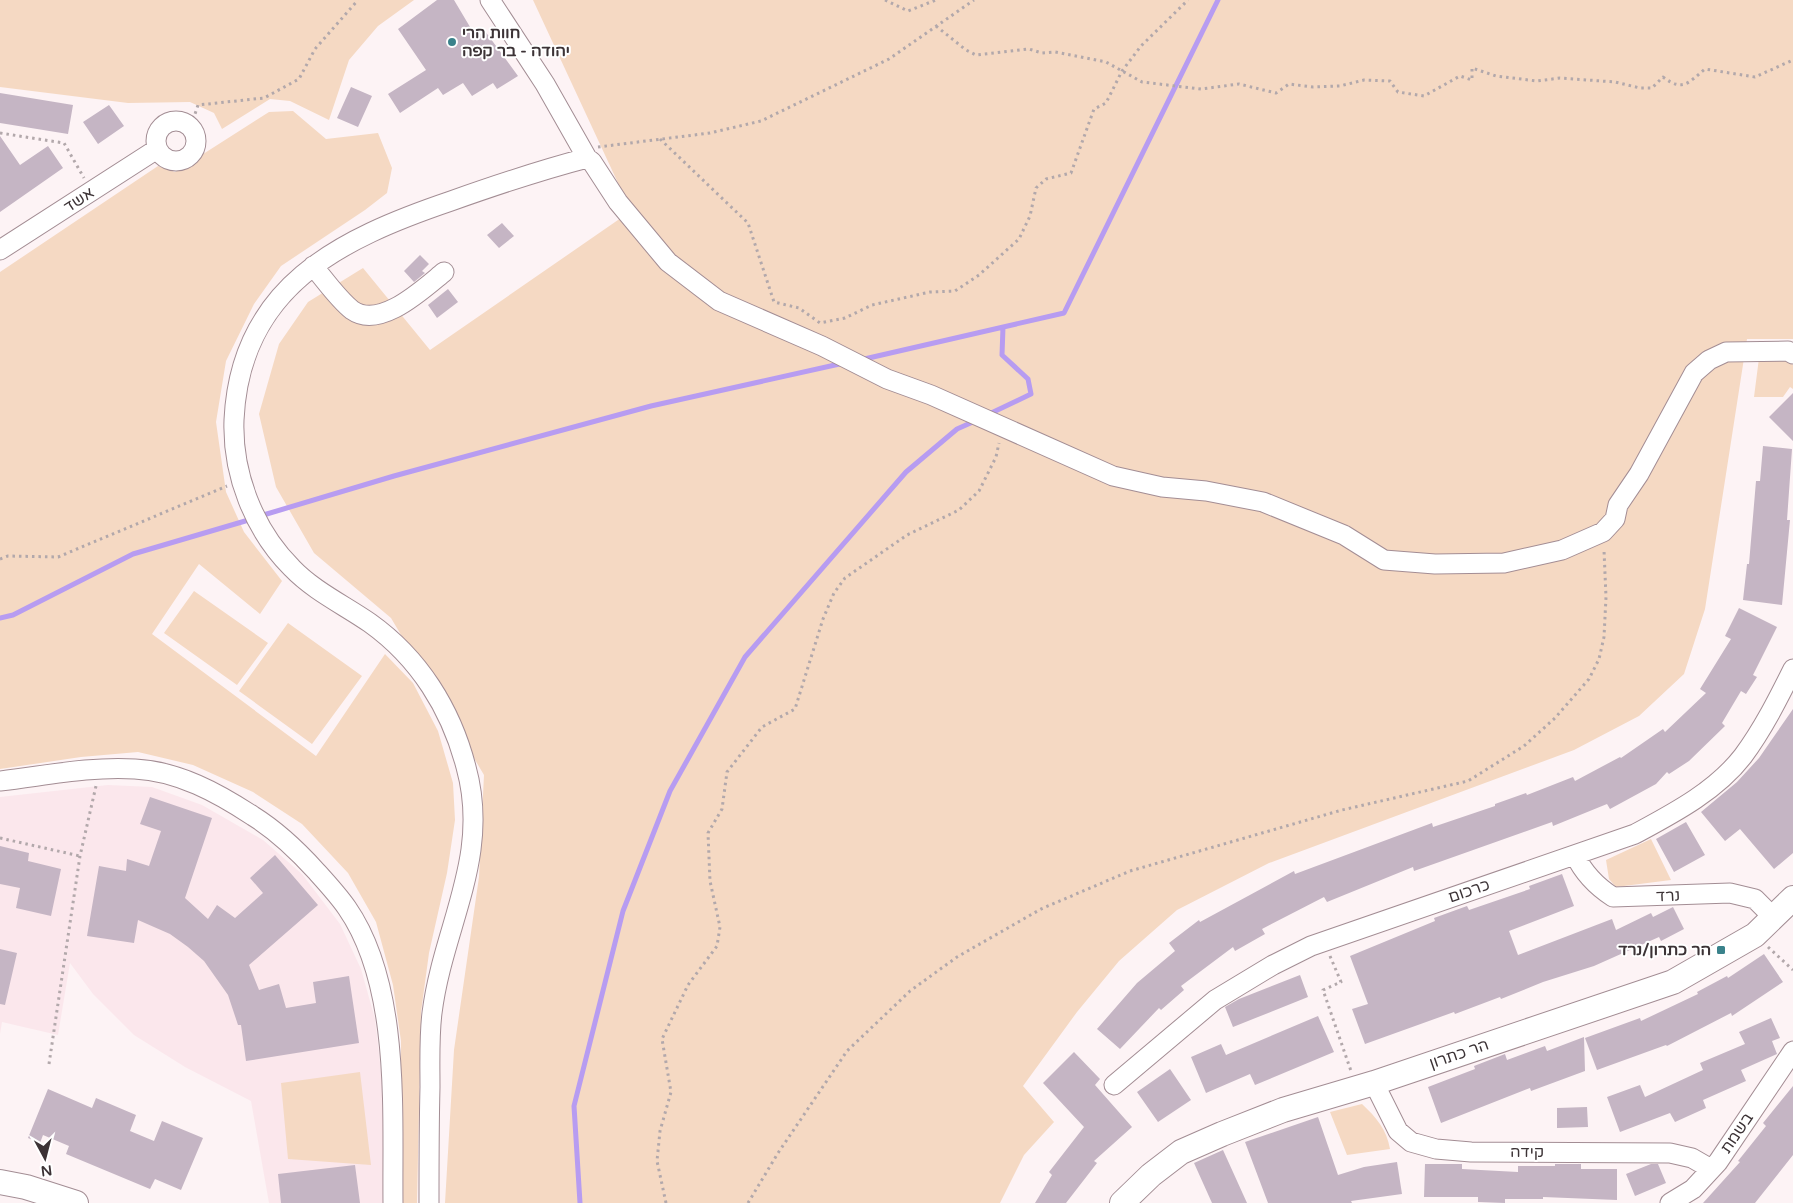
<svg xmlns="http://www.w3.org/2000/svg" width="1793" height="1203" viewBox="0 0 1793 1203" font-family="'Varela Round','Noto Sans Hebrew',sans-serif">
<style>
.built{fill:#fbe7ec}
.green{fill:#f5d9c3}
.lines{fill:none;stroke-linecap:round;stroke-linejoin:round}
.stream{stroke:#b79cf1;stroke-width:5}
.building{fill:#c5b5c4}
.minor-casing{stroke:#a38d94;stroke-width:21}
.tertiary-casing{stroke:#a38d94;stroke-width:26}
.path{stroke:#b2a8ab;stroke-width:3;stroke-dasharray:2.5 4;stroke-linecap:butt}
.minor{stroke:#fff;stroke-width:19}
.tertiary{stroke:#fff;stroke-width:24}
.poi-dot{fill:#3a828b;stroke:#fff;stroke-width:2}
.labels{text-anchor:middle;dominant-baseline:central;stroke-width:4;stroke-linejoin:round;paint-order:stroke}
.poi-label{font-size:16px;font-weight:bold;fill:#3c3336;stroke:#fff;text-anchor:start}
.street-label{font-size:16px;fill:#3c3336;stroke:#fff}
</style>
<rect width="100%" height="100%" fill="#fdf3f5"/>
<path class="built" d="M108 785 152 787 202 805 263 840 302 874 340 924 361 969 375 1019 383 1089V1203H269L251 1101 185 1067 134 1035 93 994 70 963 58 1035 2 1022 0 1034V797Z"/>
<path class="green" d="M0 0H414L378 26 349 60 329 120 290 101 270 99 222 129 214 113 190 102 128 103 0 87Z
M533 0H1793V339H1747L1705 609 1684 674 1639 716 1574 750 1269 863 1177 910 1119 961 1077 1012 1023 1086 1054 1122 1024 1155 1000 1203H445L454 1050 479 877 484 775 391 618 314 553 276 487 259 414 279 344 308 302 363 268 430 350 631 211Z
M293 111 326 139 378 133 392 168 387 193 365 210 281 266 254 304 226 361 216 422 226 492 244 532 282 581 260 614 199 564 152 634 316 756 385 654 413 683 438 731 453 783 455 820 447 873 429 953 421 1012 417 1203H401V1041L393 985 376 922 348 873 302 824 253 792 193 765 138 752 81 757 0 769V272L158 166 175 172 269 112Z
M1759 358H1784L1793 365V389L1790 387 1783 397H1754Z
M194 591 268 643 237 685 164 633Z
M288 623 362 676 312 744 239 691Z
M1651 839 1671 880 1616 887 1609 879 1606 860Z
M360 1072 371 1165 288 1159 281 1083Z
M1362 1104C1376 1117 1387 1130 1390 1149L1347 1155 1330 1112Z"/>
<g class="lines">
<path class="stream" d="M860 360 1064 313 1218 0
M987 415 1031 394 1028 379 1002 355 1003 327
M260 516 394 476 651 406 844 363
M0 618 13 615 133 554 252 519
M580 1203 574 1106 623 911 670 791 745 657 906 472 957 429 975 421"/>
</g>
<path class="building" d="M437 0H454L476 37 485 31 518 76 497 89 493 83 472 96 463 83 443 95 438 88 400 113 388 94 426 70 398 29Z
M351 87 372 96 358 127 337 118Z
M0 93 73 105 68 134 0 123Z
M109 105 124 126 98 144 83 122Z
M0 136 20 165 48 146 63 168 0 212Z
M502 223 514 236 499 248 487 235Z
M420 255 429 264 422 271 425 273 414 282 404 271Z
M448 289 458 302 437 318 428 305Z
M1793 393V441L1769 417Z
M1763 446 1792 449 1787 520H1790L1782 605 1743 600 1747 564H1749L1756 481H1760Z
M1739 608 1777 627 1753 675 1757 677 1746 694 1741 691 1722 723 1725 726 1689 761 1669 774 1667 772 1656 784 1610 809 1607 804 1553 826 1552 822 1414 871 1413 867 1327 902 1324 897 1262 929 1265 934 1235 951 1233 947 1181 986 1184 990 1161 1010 1159 1008 1120 1049 1097 1029 1137 983 1175 951 1169 943 1199 920 1200 922 1294 871 1295 874 1432 823 1433 827 1495 806V804L1526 793 1527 795 1573 777 1575 781 1620 757 1621 758 1663 729 1665 732 1706 693 1700 689 1731 639 1725 636Z
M1793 709V853L1774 869 1740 829 1725 841 1701 812 1737 782 1759 758Z
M150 797 212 818 185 898 208 919 217 905 235 918 263 893 250 878 275 855 318 905 249 965 259 990 279 984 286 1008 316 1003 313 982 349 976 359 1043 246 1061 241 1025H238L228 995 204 961 188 947 170 934 138 920 134 943 87 936 99 866 126 871 127 859 149 866 161 831 140 824Z
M1686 822 1705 855 1674 872 1656 839Z
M0 846 29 853 28 861 61 869 51 916 16 908 20 888 0 884Z
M1562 874 1574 906 1509 931 1518 955 1612 919 1616 930 1651 913 1653 917 1673 907 1684 929 1661 941 1659 937 1594 966 1543 982 1501 999 1500 997 1455 1014 1454 1012 1365 1044 1352 1009 1368 1004 1350 956 1435 921 1434 918 1467 906 1469 910 1530 889 1529 886Z
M0 949 17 953 5 1005 0 1004Z
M1764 954 1783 982 1732 1016 1731 1013 1667 1046 1666 1045 1597 1070 1585 1038 1640 1018 1641 1021 1698 994 1697 992 1727 976 1728 978Z
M1300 975 1308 997 1233 1027 1225 1007 1239 999Z
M1318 1016 1334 1052 1255 1085 1250 1074 1206 1093 1191 1057 1221 1044 1226 1055Z
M1771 1018 1780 1038 1772 1041 1777 1054 1741 1070 1746 1081 1703 1100 1706 1108 1675 1122 1670 1113 1620 1132 1607 1097 1640 1085 1645 1097 1703 1070 1700 1063 1745 1044 1739 1032Z
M1584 1037 1585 1071 1531 1091 1530 1088 1441 1123 1428 1087 1475 1069 1474 1066 1505 1054 1507 1060 1545 1046 1547 1051Z
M1074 1052 1100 1079 1095 1085 1132 1127 1094 1161 1097 1163 1066 1203H1035L1052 1175 1049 1172 1084 1127 1043 1083Z
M1170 1069 1191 1100 1158 1122 1137 1092Z
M1793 1086V1155L1755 1203H1703L1740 1162 1738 1161 1766 1126 1763 1123Z
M48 1089 92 1108 96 1098 136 1115 130 1131 154 1141 162 1121 203 1138 181 1190 155 1179 150 1189 66 1154 69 1146 43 1135 40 1143 28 1138Z
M1587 1107 1588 1127 1557 1128V1108Z
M1318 1117 1338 1175 1364 1167 1397 1162 1402 1194 1351 1201 1352 1203H1268L1245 1142Z
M1223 1150 1247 1203H1212L1194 1163Z
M1425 1164H1462V1169L1518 1172V1166H1555V1164H1581V1169H1617V1200L1543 1197V1199H1505V1203L1478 1202V1197H1424Z
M1651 1164H1658L1666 1183 1635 1196 1626 1174Z
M355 1165 360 1203H281L278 1174Z"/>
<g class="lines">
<g class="minor-casing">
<path id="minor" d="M490 0 545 84 587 158 592 162 618 202 668 262 719 301 822 346 887 379 931 395 1113 476 1162 487 1206 491 1263 502 1344 535 1384 560 1435 564 1504 563 1562 550 1603 532 1615 519 1618 505 1639 474 1694 373 1709 360 1726 352 1788 351 1793 354
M156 141a20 20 0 1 1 40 0a20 20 0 1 1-40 0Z
M0 250 157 149
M313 266C325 280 338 299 352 310 380 330 423 289 444 272
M0 781C44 776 90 766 135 769 178 771 218 793 253 816 277 831 297 850 316 871 326 882 338 895 347 908 401 986 392 1113 393 1203
M1575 855C1584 874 1596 886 1613 897L1730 893 1755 899 1773 917
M1374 1083 1398 1131 1411 1142 1436 1149 1471 1152 1670 1153 1692 1158 1711 1169
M1114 1085 1215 1000 1273 965 1311 946 1635 834C1674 813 1716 791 1743 756 1763 729 1778 699 1793 669
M429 1203C429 1164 429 1126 430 1087 430 1063 429 1037 432 1013 443 926 491 857 466 767 451 709 419 658 370 623 344 605 314 591 292 568 254 530 232 474 234 420 240 287 339 239 451 201 496 185 541 170 587 158
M1670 1203 1693 1189 1718 1162 1793 1051"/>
</g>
<g class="tertiary-casing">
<path id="tertiary" d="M0 1182 26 1187 76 1203
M1122 1203 1151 1175 1181 1152 1222 1134 1283 1110 1374 1083 1673 982 1755 935 1793 898"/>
</g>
<path class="path" d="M885 0 908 11 936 0
M936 26 966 50 976 55 1029 49 1042 53 1055 52 1106 62 1142 82 1201 89 1239 84 1276 93 1289 84 1313 87 1340 86 1364 80 1390 81 1398 92 1424 96 1460 76 1472 80V68L1496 76 1537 81 1560 78 1615 82 1640 88H1652L1663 77C1683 92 1688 83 1705 69L1755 77 1793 60
M191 126 198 105 264 98 299 79 315 49 358 0
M0 133 64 143 84 178
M660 139 748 223 774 302 799 308 820 323 845 318 872 305 930 292 955 291 979 275 1019 239 1030 216 1036 188 1046 179 1071 173 1094 109 1106 103 1122 71 1141 46 1188 0
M598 147 710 133 761 121 889 59 974 0
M0 559 8 556 58 557 227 486
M0 838 80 856
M1768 947 1793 970
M1330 956 1341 982 1323 990 1351 1071
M49 1064 80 856 96 786
M666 1203 657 1161 660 1131 671 1092 662 1039 688 985 717 946 720 927 710 881 708 833 722 809 727 772 762 727 795 709 823 619 834 593 845 578 907 535 959 510 979 491 996 457 999 443
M748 1203 778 1153 847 1051 910 991 957 957 1041 909 1130 871 1342 810 1468 781 1524 746 1555 718 1589 679 1599 659 1604 637 1606 597 1604 550"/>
<use href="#minor" class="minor"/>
<use href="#tertiary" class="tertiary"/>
</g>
<g class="poi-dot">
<circle cx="452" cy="42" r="5"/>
<rect x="1716" y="945" width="10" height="10" rx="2.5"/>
</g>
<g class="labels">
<g class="poi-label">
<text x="462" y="33">חוות הרי<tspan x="462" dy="18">יהודה - בר קפה</tspan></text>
<text x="1711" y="950" text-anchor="end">הר כתרון/נרד</text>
</g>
<g class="street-label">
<text transform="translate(79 200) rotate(-33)">אשד</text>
<text transform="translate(1469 891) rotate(-19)">כרכום</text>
<text transform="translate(1668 896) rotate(-3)">נרד</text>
<text transform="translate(1459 1054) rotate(-19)">הר כתרון</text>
<text transform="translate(1737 1133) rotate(-56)">בשמת</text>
<text x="1527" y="1152">קידה</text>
</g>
</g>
<g transform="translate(45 1158) rotate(173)" stroke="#ffffff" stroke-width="4" paint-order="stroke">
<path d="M0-4L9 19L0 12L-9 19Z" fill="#3c3336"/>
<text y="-8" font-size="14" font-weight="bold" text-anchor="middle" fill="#3c3336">N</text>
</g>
</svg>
